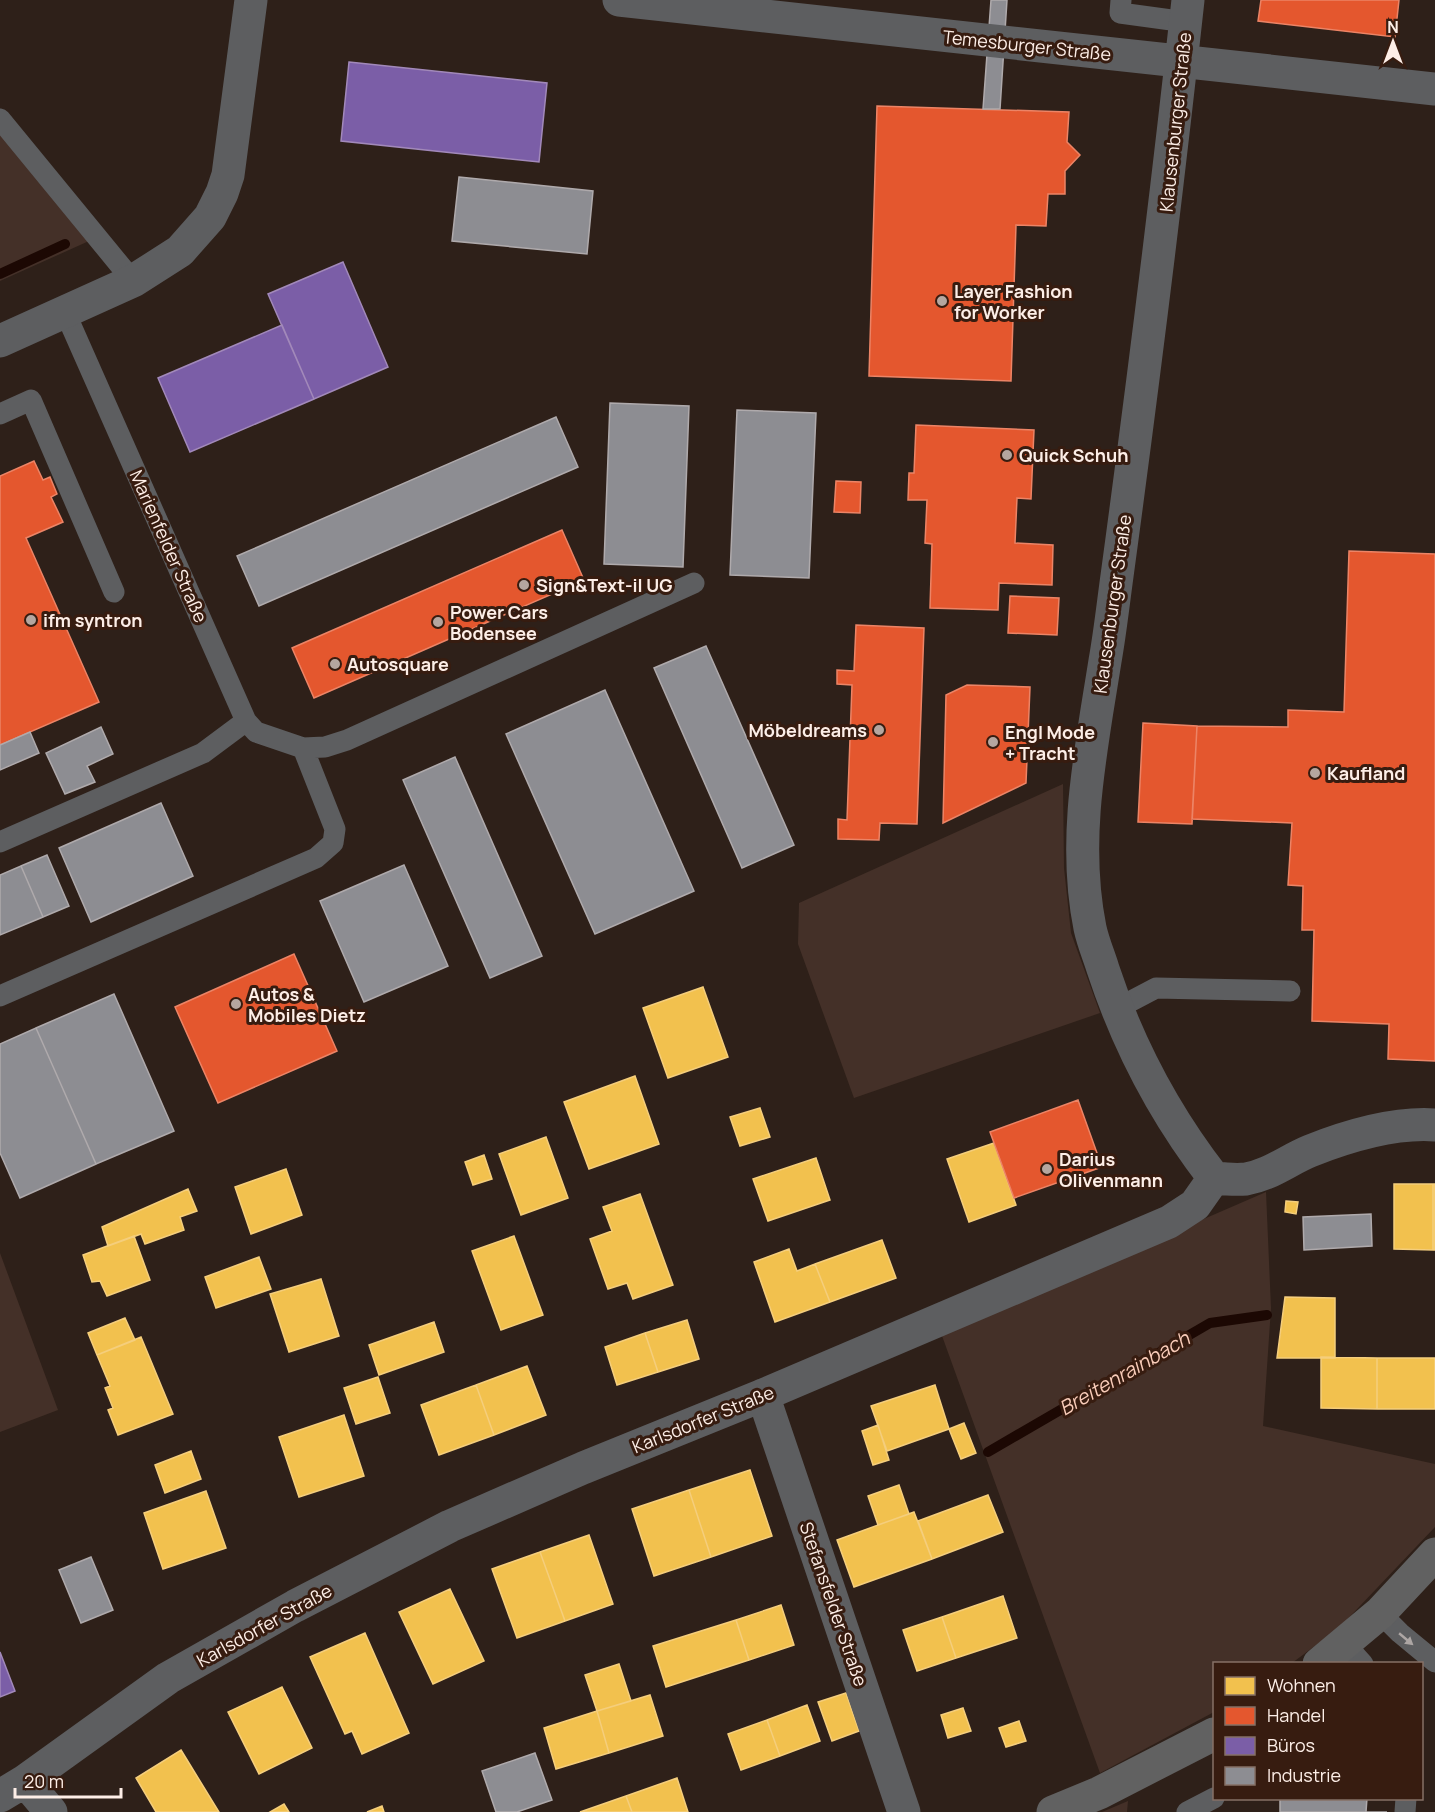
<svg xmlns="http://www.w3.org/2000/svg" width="1435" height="1812" viewBox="0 0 1435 1812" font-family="Manrope,sans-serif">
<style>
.green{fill:#443028}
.homes{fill:#f2c14e;stroke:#f5ce7c;stroke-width:1.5}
.shops{fill:#e4572e;stroke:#ec8466;stroke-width:1.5}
.offices{fill:#7b5ea7;stroke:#a289ba;stroke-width:1.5}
.industry{fill:#8d8d92;stroke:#afaaac;stroke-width:1.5}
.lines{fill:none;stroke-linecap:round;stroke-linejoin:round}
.stream{stroke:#1c0803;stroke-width:10}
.lane{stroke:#5d5e60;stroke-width:21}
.street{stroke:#5d5e60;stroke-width:33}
.secondary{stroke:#616161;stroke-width:33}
.oneway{fill:#ada6a4}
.poi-dot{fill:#b5a69f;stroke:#371c10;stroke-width:2}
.labels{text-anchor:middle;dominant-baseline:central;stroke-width:6;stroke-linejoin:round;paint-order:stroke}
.street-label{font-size:18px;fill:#fdeee7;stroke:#371c10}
.poi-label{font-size:18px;font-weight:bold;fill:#fdeee7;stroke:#371c10;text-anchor:start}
.water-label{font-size:20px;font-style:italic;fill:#f9ccb9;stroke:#371c10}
</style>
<rect width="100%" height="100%" fill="#2e2019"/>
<path class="green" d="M0 134 89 241 0 281Z
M1063 784 1064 868 1071 933 1100 1013 854 1098 798 944 799 903Z
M1266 1192 1271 1308 1263 1426 1435 1464V1527L1339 1628 1292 1663 1214 1664V1712L1100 1773 941 1333Z
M0 1253 58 1410 0 1432Z
M1128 1801 1127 1812H1102Z"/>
<path class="homes" d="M703 987 728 1057 668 1078 643 1008Z
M635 1076 659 1144 589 1169 564 1102Z
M760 1108 770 1137 740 1146 730 1117Z
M546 1137 568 1198 521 1215 499 1154Z
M994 1143 1016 1205 969 1222 947 1159Z
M484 1155 492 1179 473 1185 465 1162Z
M816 1158 830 1200 768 1221 753 1179Z
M286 1169 302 1215 251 1234 235 1187Z
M1394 1184H1433V1250L1394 1249Z
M1433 1184H1435V1250H1433Z
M188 1189 197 1211 180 1217 184 1230 145 1244 141 1234 108 1246 102 1227Z
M640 1194 673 1285 633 1299 627 1283 608 1289 590 1239 612 1231 603 1207Z
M1286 1201 1298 1202 1296 1214 1285 1212Z
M134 1236 150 1280 107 1296 100 1281 92 1282 83 1255Z
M514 1236 543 1315 501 1330 472 1251Z
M882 1240 896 1278 830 1302 815 1264Z
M789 1249 797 1271 815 1264 830 1302 775 1322 754 1262Z
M259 1257 271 1289 216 1308 205 1277Z
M321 1279 339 1336 289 1352 270 1294Z
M1285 1297 1335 1298V1358H1277Z
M125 1318 135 1340 97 1355 88 1333Z
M687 1320 699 1359 658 1372 645 1333Z
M434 1322 444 1352 379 1375 369 1345Z
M645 1333 658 1372 617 1385 605 1347Z
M141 1337 173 1414 118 1435 108 1410 113 1408 105 1388 110 1386 97 1355Z
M1321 1357 1377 1358V1409L1321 1408Z
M1377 1358H1435V1409H1377Z
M527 1366 546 1415 494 1435 476 1385Z
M378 1377 390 1413 356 1424 344 1388Z
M476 1385 494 1435 439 1455 421 1405Z
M935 1385 949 1429 887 1451 871 1406Z
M344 1415 364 1476 299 1497 279 1437Z
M964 1423 976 1453 961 1459 949 1429Z
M878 1425 889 1460 873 1465 862 1431Z
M191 1451 201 1479 165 1493 155 1465Z
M750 1470 772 1536 711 1557 689 1490Z
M899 1485 909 1514 878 1525 868 1496Z
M689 1490 711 1557 654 1576 632 1509Z
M206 1491 226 1548 163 1569 144 1513Z
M988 1495 1003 1532 932 1559 918 1521Z
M914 1512 932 1559 854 1587 837 1540Z
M589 1535 613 1604 565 1621 540 1552Z
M540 1552 565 1621 517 1638 492 1569Z
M450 1589 484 1661 433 1684 399 1612Z
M1003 1596 1017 1638 956 1658 942 1617Z
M781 1605 794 1645 749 1660 736 1620Z
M942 1617 956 1658 917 1671 903 1630Z
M736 1620 749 1660 666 1687 653 1646Z
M365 1633 409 1733 362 1754 352 1731 345 1734 310 1657Z
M619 1664 631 1701 597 1711 585 1675Z
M282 1687 312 1748 259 1774 228 1712Z
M846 1693 859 1731 832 1741 818 1702Z
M650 1695 663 1736 609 1753 597 1711Z
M807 1705 820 1741 780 1756 767 1720Z
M963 1708 971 1731 948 1738 941 1715Z
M597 1711 609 1753 556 1769 544 1728Z
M767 1720 780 1756 741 1770 728 1734Z
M1019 1721 1026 1741 1006 1747 999 1728Z
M181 1750 219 1812H156L136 1778Z
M677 1778 688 1812H632L626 1796Z
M626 1796 632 1812H580Z
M284 1804 289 1812H270Z
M382 1806 384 1812H367Z"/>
<path class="shops" d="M1261 0H1399L1395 37 1258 21Z
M877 106 1069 112 1067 142 1080 155 1065 171V194H1048L1046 226 1016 225 1011 381 869 376Z
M916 425 1034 430 1031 499 1017 498 1015 543 1053 545 1052 585 999 583 998 610 930 608 932 544 925 543 927 500H908L909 473H914Z
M34 461 43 480 50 477 57 494 51 497 63 522 26 538 99 702 0 745V476Z
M836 481 861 482 860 513 834 512Z
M562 530 584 580 314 698 292 648Z
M1349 551 1435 554V1061L1388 1059 1389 1024 1312 1021 1314 930H1302L1303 886 1288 885 1292 823 1192 819 1197 726 1288 727V710L1344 712Z
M1010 596 1059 598 1057 635 1008 633Z
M856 625 924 628 917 824 880 823 879 840 838 839V819L847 820 852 685 837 684V670L854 671Z
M967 685 1030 687 1026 783 943 823 946 695Z
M1143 723 1197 726 1192 824 1138 822Z
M294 954 337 1051 218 1103 175 1007Z
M1078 1100 1102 1167 1014 1198 990 1132Z"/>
<path class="offices" d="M349 62 547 83 539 162 341 141Z
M343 262 388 367 314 399 268 294Z
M282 325 314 399 190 452 158 378Z
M0 1652 15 1691 0 1697Z"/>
<path class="industry" d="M991 0H1007L1000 109H983Z
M459 177 593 191 587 254 452 241Z
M610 403 689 406 683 567 604 564Z
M737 410 816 413 809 578 730 575Z
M556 417 578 467 259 606 237 556Z
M706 646 794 845 742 868 654 668Z
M605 690 694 891 595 934 506 734Z
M101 727 113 754 87 766 95 782 65 794 46 753Z
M30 732 39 753 0 770V745Z
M455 757 542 956 490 978 403 780Z
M161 803 193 876 91 922 59 848Z
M47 855 69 906 43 917 21 866Z
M404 865 448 966 364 1002 320 901Z
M21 866 43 917 0 935V875Z
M114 994 174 1131 96 1164 36 1028Z
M36 1028 96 1164 20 1198 0 1153V1044Z
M1371 1214 1372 1246 1304 1250 1303 1217Z
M91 1557 113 1610 81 1623 59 1570Z
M535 1753 552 1800 517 1812H496L482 1771Z
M1280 1798H1367L1366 1812H1387H1280Z"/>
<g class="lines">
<path class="stream" d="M0 274 65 244
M988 1452 1210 1323 1267 1315"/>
<path class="lane" d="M1121 0 1120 13 1186 22
M0 119 133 281
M65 312 246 721 256 732 303 748 325 747 347 740 694 583
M0 414 31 400 114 592
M0 842 203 753 246 721
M0 996 316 858 333 843 335 829 303 748
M1116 1009 1156 988 1290 991
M1380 1613 1400 1633 1435 1662
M1345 1644 1363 1664
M1187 1812 1214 1798
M1405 1812 1406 1798"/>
<path class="street" d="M619 0 1435 89
M1188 0C1167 193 1143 384 1117 576 1113 605 1110 633 1105 661 1091 750 1072 839 1090 928 1093 942 1099 956 1103 969 1128 1045 1165 1115 1214 1178
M0 341 133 281 180 251 210 217 222 193 228 175 251 0
M1214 1178C1224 1179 1236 1180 1246 1179 1270 1175 1288 1160 1310 1151 1348 1136 1393 1122 1435 1125
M763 1395 904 1812
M25 1781 51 1812
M0 1796 25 1781 168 1678 295 1606 450 1526 583 1468 763 1395 1169 1222 1195 1205 1214 1178"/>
<path class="secondary" d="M1319 1664 1380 1613 1435 1554
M1053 1812 1099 1793 1214 1734"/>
</g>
<defs><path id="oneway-solid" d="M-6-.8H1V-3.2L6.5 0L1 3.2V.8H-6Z" transform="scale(1.5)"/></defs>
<use class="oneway" href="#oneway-solid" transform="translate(1406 1639) rotate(40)"/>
<g class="poi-dot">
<circle cx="942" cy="301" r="6"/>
<circle cx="1007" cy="455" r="6"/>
<circle cx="524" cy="585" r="6"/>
<circle cx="31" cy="620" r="6"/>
<circle cx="438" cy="622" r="6"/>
<circle cx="335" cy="664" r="6"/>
<circle cx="879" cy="730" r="6"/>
<circle cx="993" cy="742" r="6"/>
<circle cx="1315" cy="773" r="6"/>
<circle cx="236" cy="1004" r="6"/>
<circle cx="1047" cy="1169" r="6"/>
</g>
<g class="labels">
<g class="street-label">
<text transform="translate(1027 45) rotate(6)">Temesburger Straße</text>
<text transform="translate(1175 122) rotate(-84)">Klausenburger Straße</text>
<text transform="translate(169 546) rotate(66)">Marienfelder Straße</text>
<text transform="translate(1112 604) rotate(-82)">Klausenburger Straße</text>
<text transform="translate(703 1419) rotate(-22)">Karlsdorfer Straße</text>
<text transform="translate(834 1604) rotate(71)">Stefansfelder Straße</text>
<text transform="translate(264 1625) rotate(-29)">Karlsdorfer Straße</text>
</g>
<g class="poi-label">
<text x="954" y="291">Layer Fashion<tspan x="954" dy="21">for Worker</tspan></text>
<text x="1019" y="455">Quick Schuh</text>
<text x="536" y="585">Sign&amp;Text-il UG</text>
<text x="450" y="612">Power Cars<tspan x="450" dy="21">Bodensee</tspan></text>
<text x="43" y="620">ifm syntron</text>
<text x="347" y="664">Autosquare</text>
<text x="867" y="730" text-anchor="end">Möbeldreams</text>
<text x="1005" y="732">Engl Mode<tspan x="1005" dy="21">+ Tracht</tspan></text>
<text x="1327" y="773">Kaufland</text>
<text x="248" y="994">Autos &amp;<tspan x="248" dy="21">Mobiles Dietz</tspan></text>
<text x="1059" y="1159">Darius<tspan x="1059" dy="21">Olivenmann</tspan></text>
</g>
<g class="water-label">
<text transform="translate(1124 1373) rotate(-30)">Breitenrainbach</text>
</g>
</g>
<rect x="1213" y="1662" width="210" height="138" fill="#371c10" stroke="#867066" stroke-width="1.5"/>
<rect x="1225" y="1677" width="30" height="18" fill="#f2c14e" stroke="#867066" stroke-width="1.5"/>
<text x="1267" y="1692" font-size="18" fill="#fdeee7">Wohnen</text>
<rect x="1225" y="1707" width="30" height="18" fill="#e4572e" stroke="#867066" stroke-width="1.5"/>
<text x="1267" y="1722" font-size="18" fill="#fdeee7">Handel</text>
<rect x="1225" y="1737" width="30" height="18" fill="#7b5ea7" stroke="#867066" stroke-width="1.5"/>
<text x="1267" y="1752" font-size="18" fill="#fdeee7">Büros</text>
<rect x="1225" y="1767" width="30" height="18" fill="#8d8d92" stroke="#867066" stroke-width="1.5"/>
<text x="1267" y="1782" font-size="18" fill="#fdeee7">Industrie</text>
<g transform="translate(1393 42)" stroke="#371c10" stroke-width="4.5" paint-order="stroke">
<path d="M0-4.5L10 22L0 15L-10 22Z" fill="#fdeee7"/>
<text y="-9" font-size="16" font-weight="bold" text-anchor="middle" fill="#fdeee7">N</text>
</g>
<path d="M15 1788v9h106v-9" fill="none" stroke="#fdeee7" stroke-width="3"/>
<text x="24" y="1788" font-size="18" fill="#fdeee7" stroke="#371c10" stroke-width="4.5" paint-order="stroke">20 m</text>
</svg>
